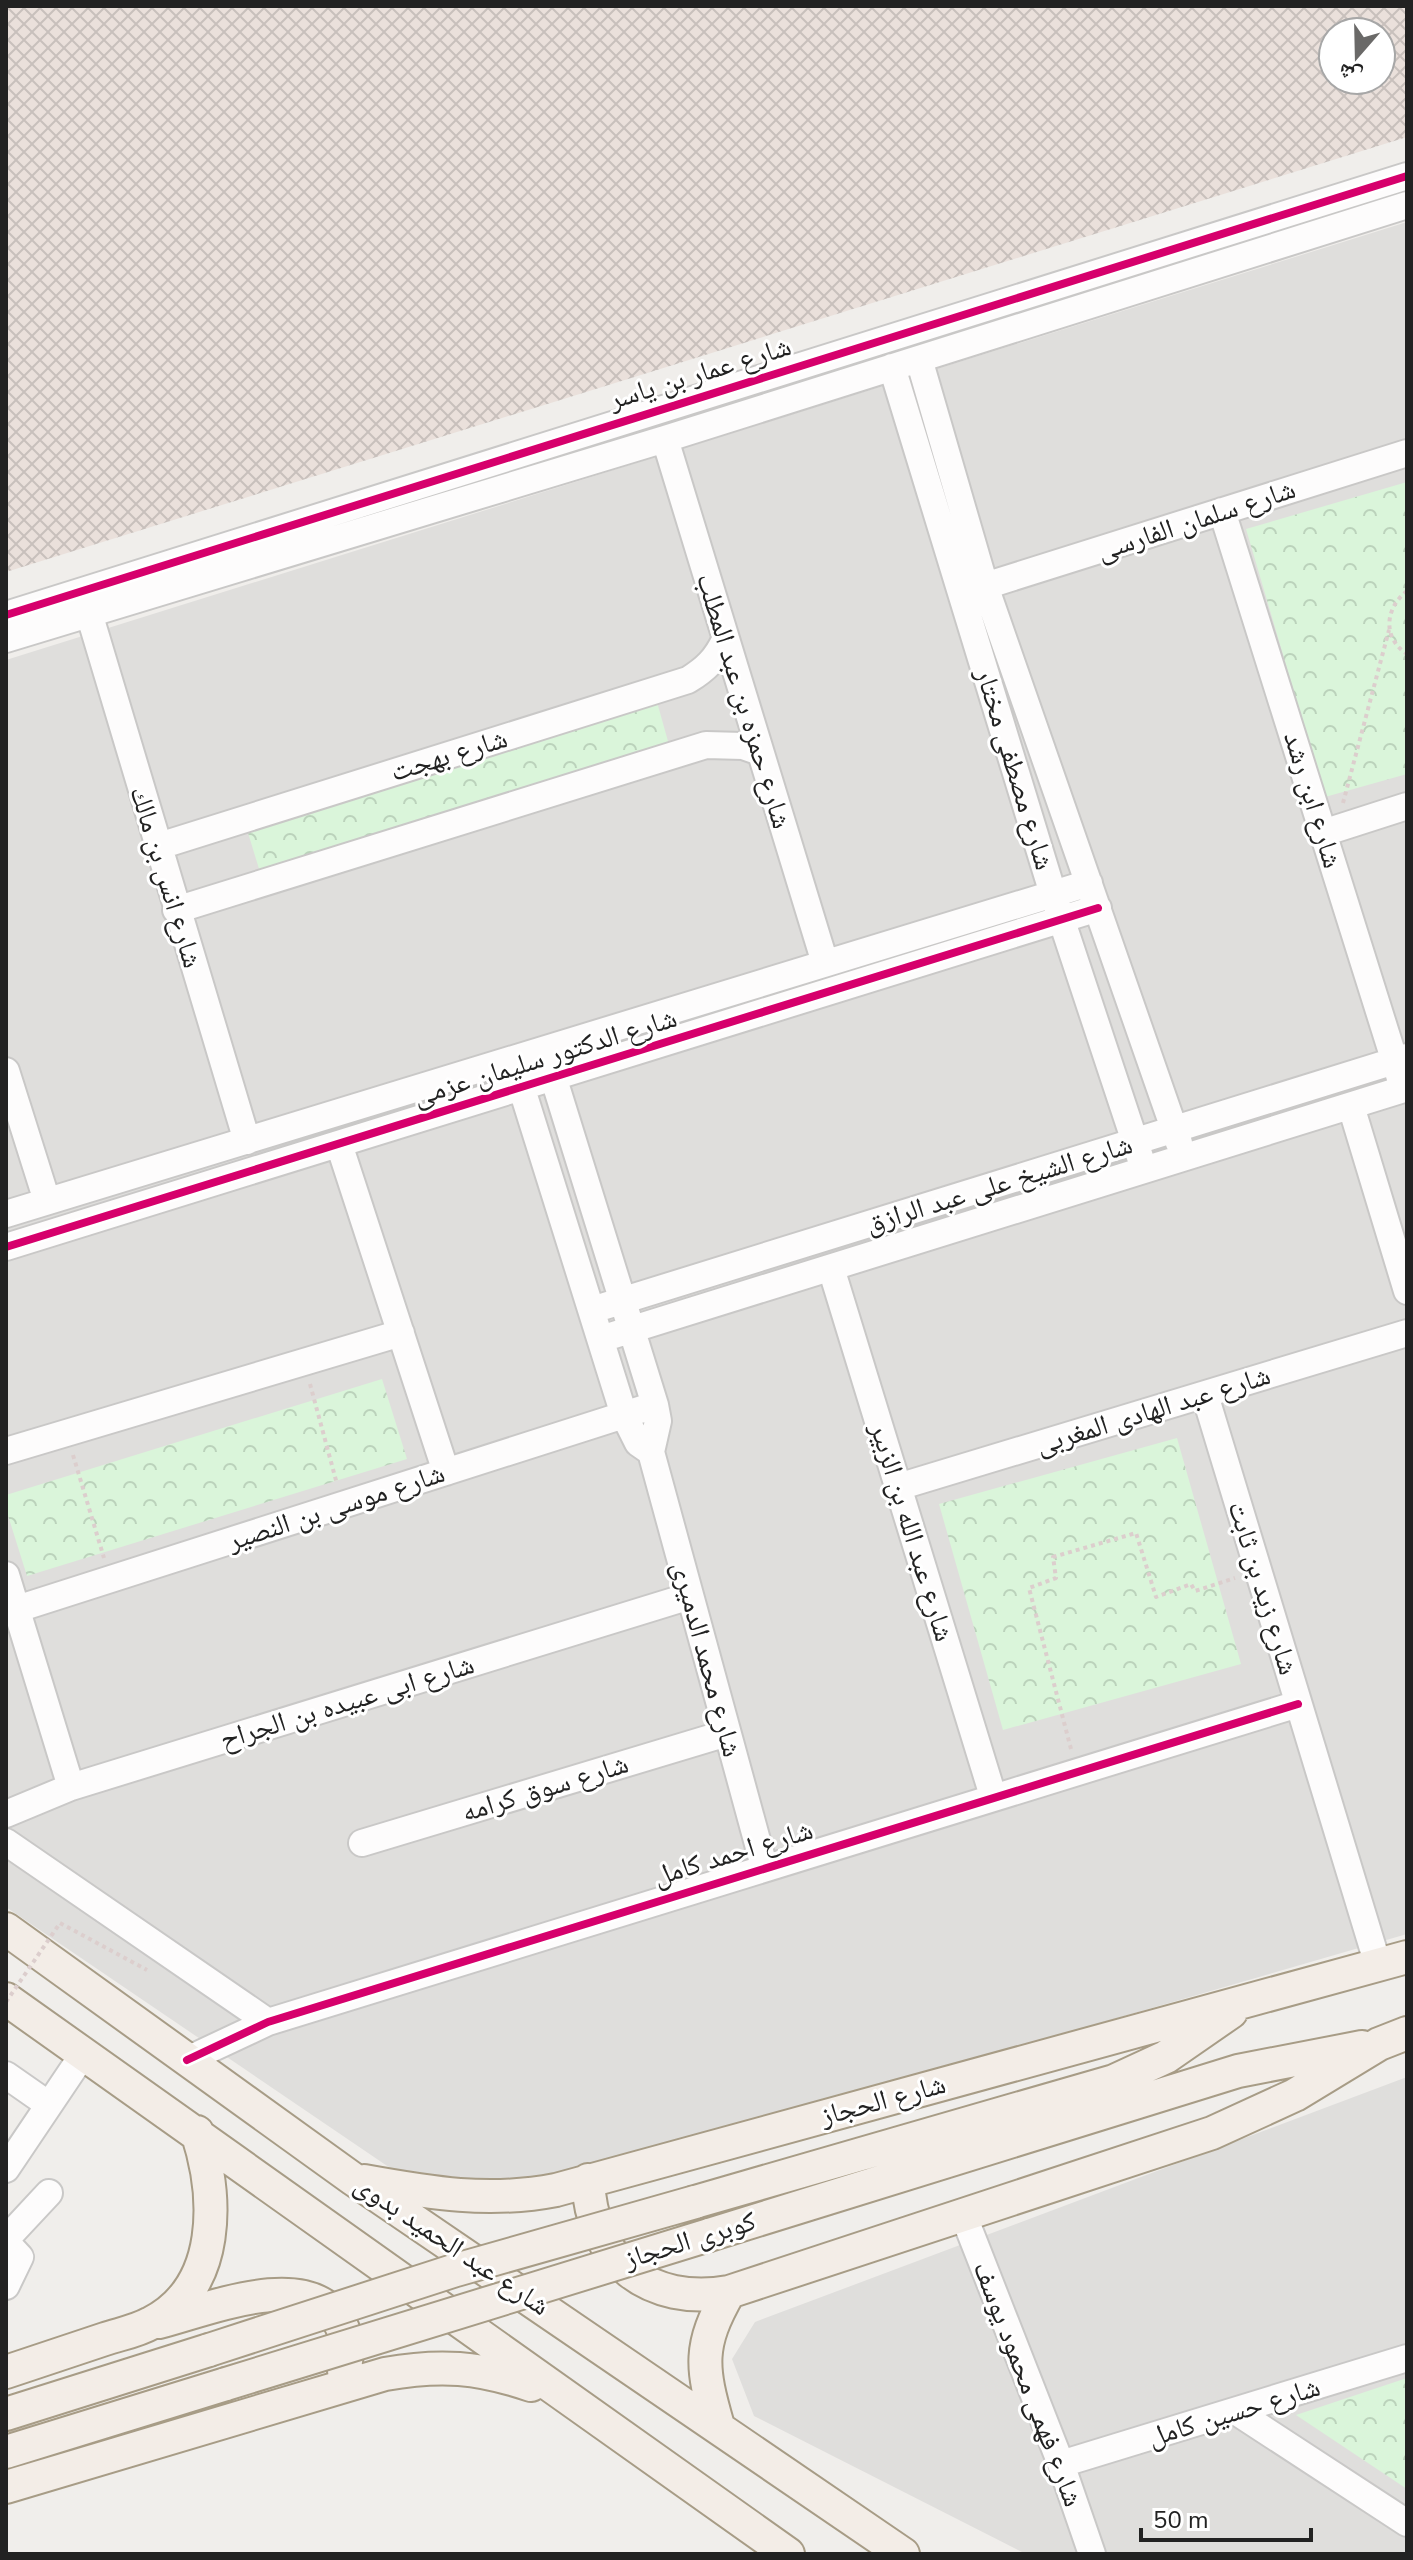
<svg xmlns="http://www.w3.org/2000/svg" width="1413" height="2560" viewBox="0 0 1413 2560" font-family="'Nunito Sans','Noto Naskh Arabic',sans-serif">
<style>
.residential{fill:#dfdedc}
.military{fill:url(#military-cross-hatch);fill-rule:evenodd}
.park{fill:url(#park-crowns)}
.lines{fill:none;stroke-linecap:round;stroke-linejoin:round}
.minor-casing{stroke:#c9c8c7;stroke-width:30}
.major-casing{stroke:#a79c86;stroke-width:36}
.path{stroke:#dccecd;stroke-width:4;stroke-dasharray:4 4;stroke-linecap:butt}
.minor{stroke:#fdfcfc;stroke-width:26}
.major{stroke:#f3ede7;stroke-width:32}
.major-bridge-casing{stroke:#a79c86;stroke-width:36;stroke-linecap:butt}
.path-bridge{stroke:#dccecd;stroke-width:4;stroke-dasharray:4 4;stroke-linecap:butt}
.major-bridge{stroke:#f3ede7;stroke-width:32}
.cycleway-casing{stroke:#fff;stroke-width:13}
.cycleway{stroke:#d6006c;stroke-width:8}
.labels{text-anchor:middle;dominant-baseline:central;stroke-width:6;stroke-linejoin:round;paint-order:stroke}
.street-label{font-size:28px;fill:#222;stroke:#fff}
</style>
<defs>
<pattern id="military-cross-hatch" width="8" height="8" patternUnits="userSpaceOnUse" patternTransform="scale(2)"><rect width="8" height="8" fill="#eae0db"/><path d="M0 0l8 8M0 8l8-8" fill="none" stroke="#c8c0bc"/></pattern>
<pattern id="park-crowns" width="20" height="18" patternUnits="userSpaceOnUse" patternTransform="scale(2)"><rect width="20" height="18" fill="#daf5da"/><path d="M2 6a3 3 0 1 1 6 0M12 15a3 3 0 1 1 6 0" fill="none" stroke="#bbd2bb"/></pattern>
</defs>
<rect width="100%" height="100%" fill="#f0eeeb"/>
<path class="residential" d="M1407 222V1934L562 2179 482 2186 399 2174 6 1907V660Z
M1407 2077V2554H1026L754 2416 732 2359 755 2322Z"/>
<path class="military" d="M6 6H1407V137L6 572ZM1333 32H1381V80H1333Z"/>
<path class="park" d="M1407 482V774L1325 797 1246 529Z
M657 702 671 752 260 872 245 823Z
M382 1379 407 1459 27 1576 6 1509V1495Z
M1177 1438 1241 1664 1003 1730 939 1504Z
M1407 2378V2489L1296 2415Z"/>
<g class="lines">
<g class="minor-casing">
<path id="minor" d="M919 359 985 586 1179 1143
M892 367 1053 894 1140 1157
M665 439 825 963
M1222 511 1400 1078
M985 586 1407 453
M89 613 247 1141
M6 615 1407 176
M6 639 665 439 1407 205
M1323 833 1407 806
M156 847 688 680C706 669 716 659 725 640
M176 910 706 745 743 746 760 752
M548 1060 655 1405 658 1421 651 1452 764 1866
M516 1070 624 1415 638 1443 651 1452
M6 1071 47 1201
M1351 1106 1407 1291
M339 1144 446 1472
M6 1214 1089 883
M6 1247 1098 908
M831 1268 993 1796
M592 1310 1407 1057
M601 1339 1407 1088
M1205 1395 1378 1965
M6 1451 401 1333
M898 1487 1407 1333
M6 1575 71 1787
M17 1609 655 1405
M6 1814 71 1787 690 1596
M6 1842 268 2022
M362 1843 727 1733
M187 2060 268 2022 1298 1704
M6 2075 49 2105
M6 2169 84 2053
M963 2214 1061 2464 1092 2554
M6 2239 49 2193
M6 2242 20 2257 6 2286
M1237 2412 1407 2523
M1061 2464 1407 2358"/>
</g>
<g class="major-casing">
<path id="major" d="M6 1929 353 2179 903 2554
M6 1999 788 2554
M588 2180C591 2261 650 2306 729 2292
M364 2181C430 2193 489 2203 556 2190L1407 1957
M695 2202 1114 2081 1166 2057 1231 2012
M709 2235 1238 2071 1362 2047
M159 2322C206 2310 302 2270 336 2317 348 2333 349 2352 344 2371
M6 2372C39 2361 72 2350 105 2339 120 2334 137 2331 151 2323 222 2287 218 2196 197 2132
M6 2414 209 2350
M718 2426C701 2367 698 2346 729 2292L1212 2133 1295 2095 1379 2044 1407 2033
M6 2452 226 2384
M6 2487 385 2374C441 2364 478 2367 531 2385"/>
</g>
<path class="path" d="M1407 591C1385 608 1382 638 1407 654
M1343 803 1389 630
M310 1384 337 1484
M73 1455 104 1558
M1071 1749 1029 1588 1056 1578 1053 1557 1136 1533 1156 1597 1191 1584 1195 1591 1235 1578
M60 1923 147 1970"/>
<use href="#minor" class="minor"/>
<use href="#major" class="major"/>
<g class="major-bridge-casing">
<path id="major-bridge" d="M209 2350 456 2270 695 2202
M226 2384 709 2235"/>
</g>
<path class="path-bridge" d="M6 2002 60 1923"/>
<use href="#major-bridge" class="major-bridge"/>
<g class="cycleway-casing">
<path id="cycleway" d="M6 615 1407 176
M6 1247 1098 908
M187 2060 268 2022 1298 1704"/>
</g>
<use href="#cycleway" class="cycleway"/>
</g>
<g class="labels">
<g class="street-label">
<text transform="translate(700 373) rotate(-17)">شارع عمار بن ياسر</text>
<text transform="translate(1196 520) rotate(-18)">شارع سلمان الفارسى</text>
<text transform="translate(744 701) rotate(73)">شارع حمزه بن عبد المطلب</text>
<text transform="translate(449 755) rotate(-17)">شارع بهجت</text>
<text transform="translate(1015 769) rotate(73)">شارع مصطفى مختار</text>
<text transform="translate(1313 800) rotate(73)">شارع ابن رشد</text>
<text transform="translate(166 877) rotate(73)">شارع انس بن مالك</text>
<text transform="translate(545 1057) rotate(-17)">شارع الدكتور سليمان عزمى</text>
<text transform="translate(999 1184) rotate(-17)">شارع الشيخ على عبد الرازق</text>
<text transform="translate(1153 1410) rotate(-17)">شارع عبد الهادى المغربى</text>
<text transform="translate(336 1507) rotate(-18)">شارع موسى بن النصير</text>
<text transform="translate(912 1532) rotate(73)">شارع عبد الله بن الزبير</text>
<text transform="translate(1263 1588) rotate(73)">شارع زيد بن ثابت</text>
<text transform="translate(707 1659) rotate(75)">شارع محمد الدميرى</text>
<text transform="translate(347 1702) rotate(-17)">شارع ابى عبيده بن الجراح</text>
<text transform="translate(545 1788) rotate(-17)">شارع سوق كرامه</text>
<text transform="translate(733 1853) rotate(-17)">شارع احمد كامل</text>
<text transform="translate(883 2100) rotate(-15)">شارع الحجاز</text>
<text transform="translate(690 2240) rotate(-17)">كوبرى الحجاز</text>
<text transform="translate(452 2245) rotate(34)">شارع عبد الحميد بدوى</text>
<text transform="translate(1028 2384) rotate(69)">شارع فهمى محمود يوسف</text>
<text transform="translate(1234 2412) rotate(-17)">شارع حسين كامل</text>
</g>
</g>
<rect width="1413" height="2560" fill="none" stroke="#222222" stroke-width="16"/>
<g transform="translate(1357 56) rotate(200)"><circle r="38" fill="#ffffff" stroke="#a7a7a7" stroke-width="2"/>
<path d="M0-6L14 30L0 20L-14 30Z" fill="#6a6968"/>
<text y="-12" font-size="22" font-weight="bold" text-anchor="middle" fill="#222222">ش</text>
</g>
<path d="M1141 2528v12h170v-12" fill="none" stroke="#222222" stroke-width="4"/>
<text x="1153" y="2528" font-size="24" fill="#222222" stroke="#ffffff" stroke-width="6" paint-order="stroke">50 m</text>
</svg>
